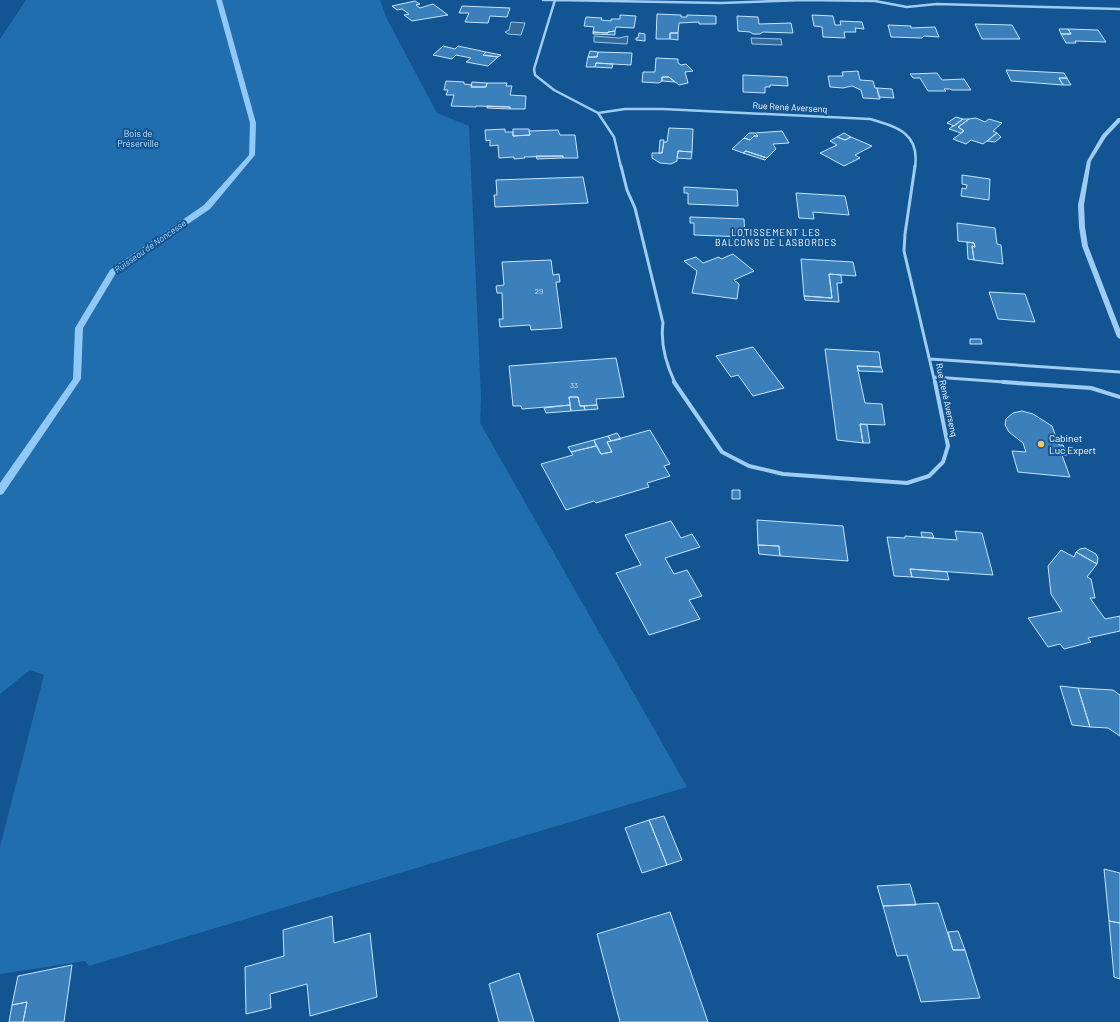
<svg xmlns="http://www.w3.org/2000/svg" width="1120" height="1022" viewBox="0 0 1120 1022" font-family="Barlow,sans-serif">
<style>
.green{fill:#216eaf}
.water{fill:#386995;stroke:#91c8f6}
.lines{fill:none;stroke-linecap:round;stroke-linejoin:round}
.stream{fill:#91c8f6;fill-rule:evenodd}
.building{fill:#3b7fbb;stroke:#c6e4fd}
.minor-far2{stroke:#9fccf2;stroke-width:2.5}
.minor-far1{stroke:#9fccf2;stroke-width:3}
.minor{stroke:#9fccf2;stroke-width:4}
.tertiary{fill:#9fccf2;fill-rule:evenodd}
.poi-dot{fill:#ffc360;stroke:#125592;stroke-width:1.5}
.labels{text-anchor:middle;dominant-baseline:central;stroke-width:4;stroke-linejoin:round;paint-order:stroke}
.number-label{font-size:8px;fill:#cedfee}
.far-street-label{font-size:9px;fill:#fff;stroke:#125592}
.far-park-label{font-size:9px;fill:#c6e4fd;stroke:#125592}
.far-neighbourhood-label{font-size:9px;letter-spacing:1px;fill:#fff;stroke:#125592}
.far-water-label{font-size:9px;font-style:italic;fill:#abd6f9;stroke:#125592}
.poi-label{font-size:10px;fill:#fff;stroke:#125592;text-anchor:start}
</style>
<rect width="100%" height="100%" fill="#125592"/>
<path class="green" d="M26 0H380L387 19 437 113 469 126 481 398 480 423 687 787 89 966 85 961 0 974V847L44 675 30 670 0 694V39Z"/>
<path class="water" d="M511 22 525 23 521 35 508 34 505 32 509 30Z
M594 36 619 38 628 36 627 44 594 42Z
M751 38 781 39 782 45 752 44Z"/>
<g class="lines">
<path class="stream" d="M216 0H222L256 123 255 155 210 209 116 273 83 328 81 379 3 494 0 495V483L73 379 75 328 110 270 204 205 249 155 250 123Z"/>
</g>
<path class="building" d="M415 1 420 4 416 5 420 8 433 4 448 15 412 21 404 15 409 14 402 9 397 10 392 6Z
M462 6 510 8 507 17 490 16 488 23 465 22 469 13H459Z
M657 14 681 15V17H687V15L716 16V24H699V22L679 23 678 33H670V39H656Z
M620 15 636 16 634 28 616 27 615 31 608 32V33L593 32 594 27 584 26 586 17 602 18 601 20 611 21V19H620Z
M812 15 833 16 835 25H841L840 21 862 22 864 29 855 28 856 32H844L845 38 823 37 822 27 814 26Z
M737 16 758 17 759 24 791 23 793 33 763 32 760 34H753L750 32 738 31Z
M975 24 1012 25 1020 39H982Z
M888 25 911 26V28L935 27 939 37 924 36 922 38 891 37Z
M1059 29H1068L1071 34H1061Z
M1068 29 1098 30 1106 42 1075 41 1076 43H1066L1061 34H1071Z
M615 31V35L593 34V32L608 33V32Z
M639 33 645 34V41L636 40V38H638Z
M670 33H678V40L670 39Z
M443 46 455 49 458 46 486 52 483 55 498 57 488 66 466 62 471 58 456 55 452 59 433 55Z
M590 51 598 52 597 57H588Z
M486 52 501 55 498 57 483 55Z
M598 52 632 53 631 65 596 63 595 67H586L588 57H597Z
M656 58 678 59V63L681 65 686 64 693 71 685 72 688 83 679 85 669 77H662V81L659 83 642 82 643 72H655Z
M596 63 613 64 612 68 595 67Z
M1006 70 1064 73 1067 78H1059L1063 85 1011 81Z
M858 71 860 80 873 81 875 88H877L880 99 863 98 861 90 852 86 843 88 830 87 828 76H843L842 72Z
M937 73 942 80 964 79 971 90H952L950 89H944L946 91H928L920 78H913L910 74Z
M743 75 787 77 788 86 770 85V87H765V93L743 92Z
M662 77H669L675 82 662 81Z
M1059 78H1067L1071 85H1063Z
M446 81 464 82V84L472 85 471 87H486L487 83H507L506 86H512L510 95 526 96 525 109H510V107L476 106V107L451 106 454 95H446L448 90H444Z
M472 82 487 83 486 87H471Z
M877 88 892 89 894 98 879 97Z
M487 106 510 107V109L487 108Z
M956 117 963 119 954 126 947 123Z
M976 118 985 122 989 119 1002 123 993 131 997 133 983 144 971 140 966 144 953 139 964 131 958 127 969 119Z
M963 119H969L958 127 964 131 961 133 949 129Z
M669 128 693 129 692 152 678 151 677 161 671 164 660 163 652 158V153H662L664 142H667Z
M505 129V132H513V136L530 135 529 131 558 130 560 135H575L578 158H563V156L524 157 525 158 514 159V157L499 158 498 145 490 146V140L486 141 485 130Z
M513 129H529L530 135 513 136Z
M782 131 789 143 773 144 776 149 767 158 746 151 743 153 732 149 744 138 750 140 754 136H758L755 133Z
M749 133H755L758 136H754L750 140 744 138Z
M844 133 851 137 845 140 837 137Z
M997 133 1001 137 995 142 987 141Z
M837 137 845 140 851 137 872 146 855 155 860 158 844 166 820 153 837 145 830 141Z
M660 140H664L662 153H659Z
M678 151 692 152 691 159 677 158Z
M746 151 767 158 765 160 743 153Z
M536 156H563V158L537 159Z
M962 175 990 179 989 200 961 196 962 188 966 189 967 185 962 184Z
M583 177 588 203 495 207 494 195H497L496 180Z
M684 187 737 190 738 206 688 204V193H684Z
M796 193 845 196 849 215 813 212 814 219 799 218Z
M690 217 744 219 745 237 694 235V223H690Z
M957 223 995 228 997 244 1001 245 1003 264 974 260 972 246 975 247 974 243 958 241Z
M967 242 974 243 975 247 972 246 974 260 968 259Z
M733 254 754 271 734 280 739 284 737 299 692 293 697 271 684 261 696 257 703 263 719 257 721 259Z
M801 259 853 262 856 276 829 274 832 298 804 296Z
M551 260 553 275 559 274 560 282H556L562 328 531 330 530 325 500 327 499 319H503L502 293H497L496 286 504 285 502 262Z
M829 274 841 275 842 283H837L839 302 805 300 804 296 832 298Z
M989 292 1025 294 1035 322 998 319Z
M970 339H981L982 344H970Z
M753 347 784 388 753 396 738 375 731 377 716 356Z
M825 349 879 352 881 367 857 366 865 403 882 404 885 425 860 424 863 443 837 440Z
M616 358 624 397 596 399 597 405 580 406 578 397H569L570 405 522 409 521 406H513L509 366Z
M857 366 881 367 883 372 859 371Z
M569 397H578L580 406H584L585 410 571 411Z
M570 405 571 411 546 413 544 408Z
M597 405 598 409 585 410 584 406Z
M1022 411 1033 414 1052 426 1059 445H1063L1067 455H1062L1070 477 1018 472 1012 451 1026 452 1023 443 1009 432 1005 425 1006 419 1013 413Z
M860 424 867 425 870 443H863Z
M650 430 670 464 664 466 670 476 647 483 649 487 596 503 594 501 566 510 541 464 573 455 571 452 596 446 601 454 612 452 607 442Z
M617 433 621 439 611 441 608 436Z
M608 436 611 441 607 442 612 452 601 454 594 440Z
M594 440 596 446 571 452 568 447Z
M732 490H740V499H732Z
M757 520 843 526 848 561 780 556 779 546 758 545Z
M671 521 681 538 692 534 700 547 665 558 674 574 687 570 702 596 689 600 700 619 649 635 616 573 641 565 625 535Z
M955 531 982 533 993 575 910 569 912 577 894 576 887 537 905 538V536L957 540Z
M921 532 932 533 934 538 922 537Z
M758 545 779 546 780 556 759 554Z
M1085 548 1096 554 1098 558 1097 564 1076 552 1080 549Z
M1061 550 1074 557 1076 552 1097 564 1087 577 1091 579 1095 598H1090L1105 619 1120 616V631L1088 638 1091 642 1064 649 1060 644 1048 647 1028 618 1062 611 1051 594 1048 566Z
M910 569 947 572 949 580 912 577Z
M1060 686 1078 688 1090 727 1072 725Z
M1078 688 1113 690 1120 695V736L1108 728 1090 727Z
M664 816 682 860 667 865 649 820Z
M649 820 667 865 642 873 625 828Z
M1104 869 1120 873V923L1109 921Z
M910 884 916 905 883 906 877 886Z
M938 903 953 950H965L980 998 921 1002 907 955 897 956 883 906Z
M670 912 708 1022H620L597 934Z
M332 916 334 943 370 933 377 997 310 1016 307 984 270 994 271 1008 246 1014 245 967 284 956 283 930Z
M1109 921 1120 923V979L1114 977Z
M958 931 965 950H953L948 932Z
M72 965 64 1022H23L27 1002 12 1005 18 976Z
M519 973 534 1022H499L489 984Z
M27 1002 23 1022H9L12 1005Z"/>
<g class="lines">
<path class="minor-far2" d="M543 0H555L534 69 535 75 554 90 598 113
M555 0 721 3 804 0 875 1 907 7 937 4 1120 9
M621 167 614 137 598 113 625 109H663L870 119C897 127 920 133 915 167"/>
<path class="minor-far1" d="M621 166 627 190 635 208 663 323C660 344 666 364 675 383
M915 166 905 234 904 251 935 383
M930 359 1120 372
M934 377 1018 383"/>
<path class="minor" d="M674 382 722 452 749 466 783 474 907 483 929 476 943 462 948 446 935 382
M1003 382 1091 388 1120 397"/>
<path class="tertiary" d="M1118 118H1120V122L1106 137 1091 161 1084 205 1085 227 1088 246 1120 329V339L1117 337 1082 246 1079 227 1078 205 1087 161 1102 135Z"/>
</g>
<circle class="poi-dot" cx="1041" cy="444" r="4"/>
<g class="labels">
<g class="number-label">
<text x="539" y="291">29</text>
<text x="574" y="385">33</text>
</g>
<g class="far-street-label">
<text transform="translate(790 107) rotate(3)">Rue René Aversenq</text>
<text transform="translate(947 400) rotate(78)">Rue René Aversenq</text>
</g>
<g class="far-park-label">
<text x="138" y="133">Bois de<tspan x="138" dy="10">Préserville</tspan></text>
</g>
<g class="far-neighbourhood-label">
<text x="776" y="232">LOTISSEMENT LES<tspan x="776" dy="10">BALCONS DE LASBORDES</tspan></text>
</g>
<g class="far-water-label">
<text transform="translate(150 246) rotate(-35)">Ruisseau de Noncesse</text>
</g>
<g class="poi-label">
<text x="1049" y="438">Cabinet<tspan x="1049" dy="12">Luc Expert</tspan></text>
</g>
</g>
</svg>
